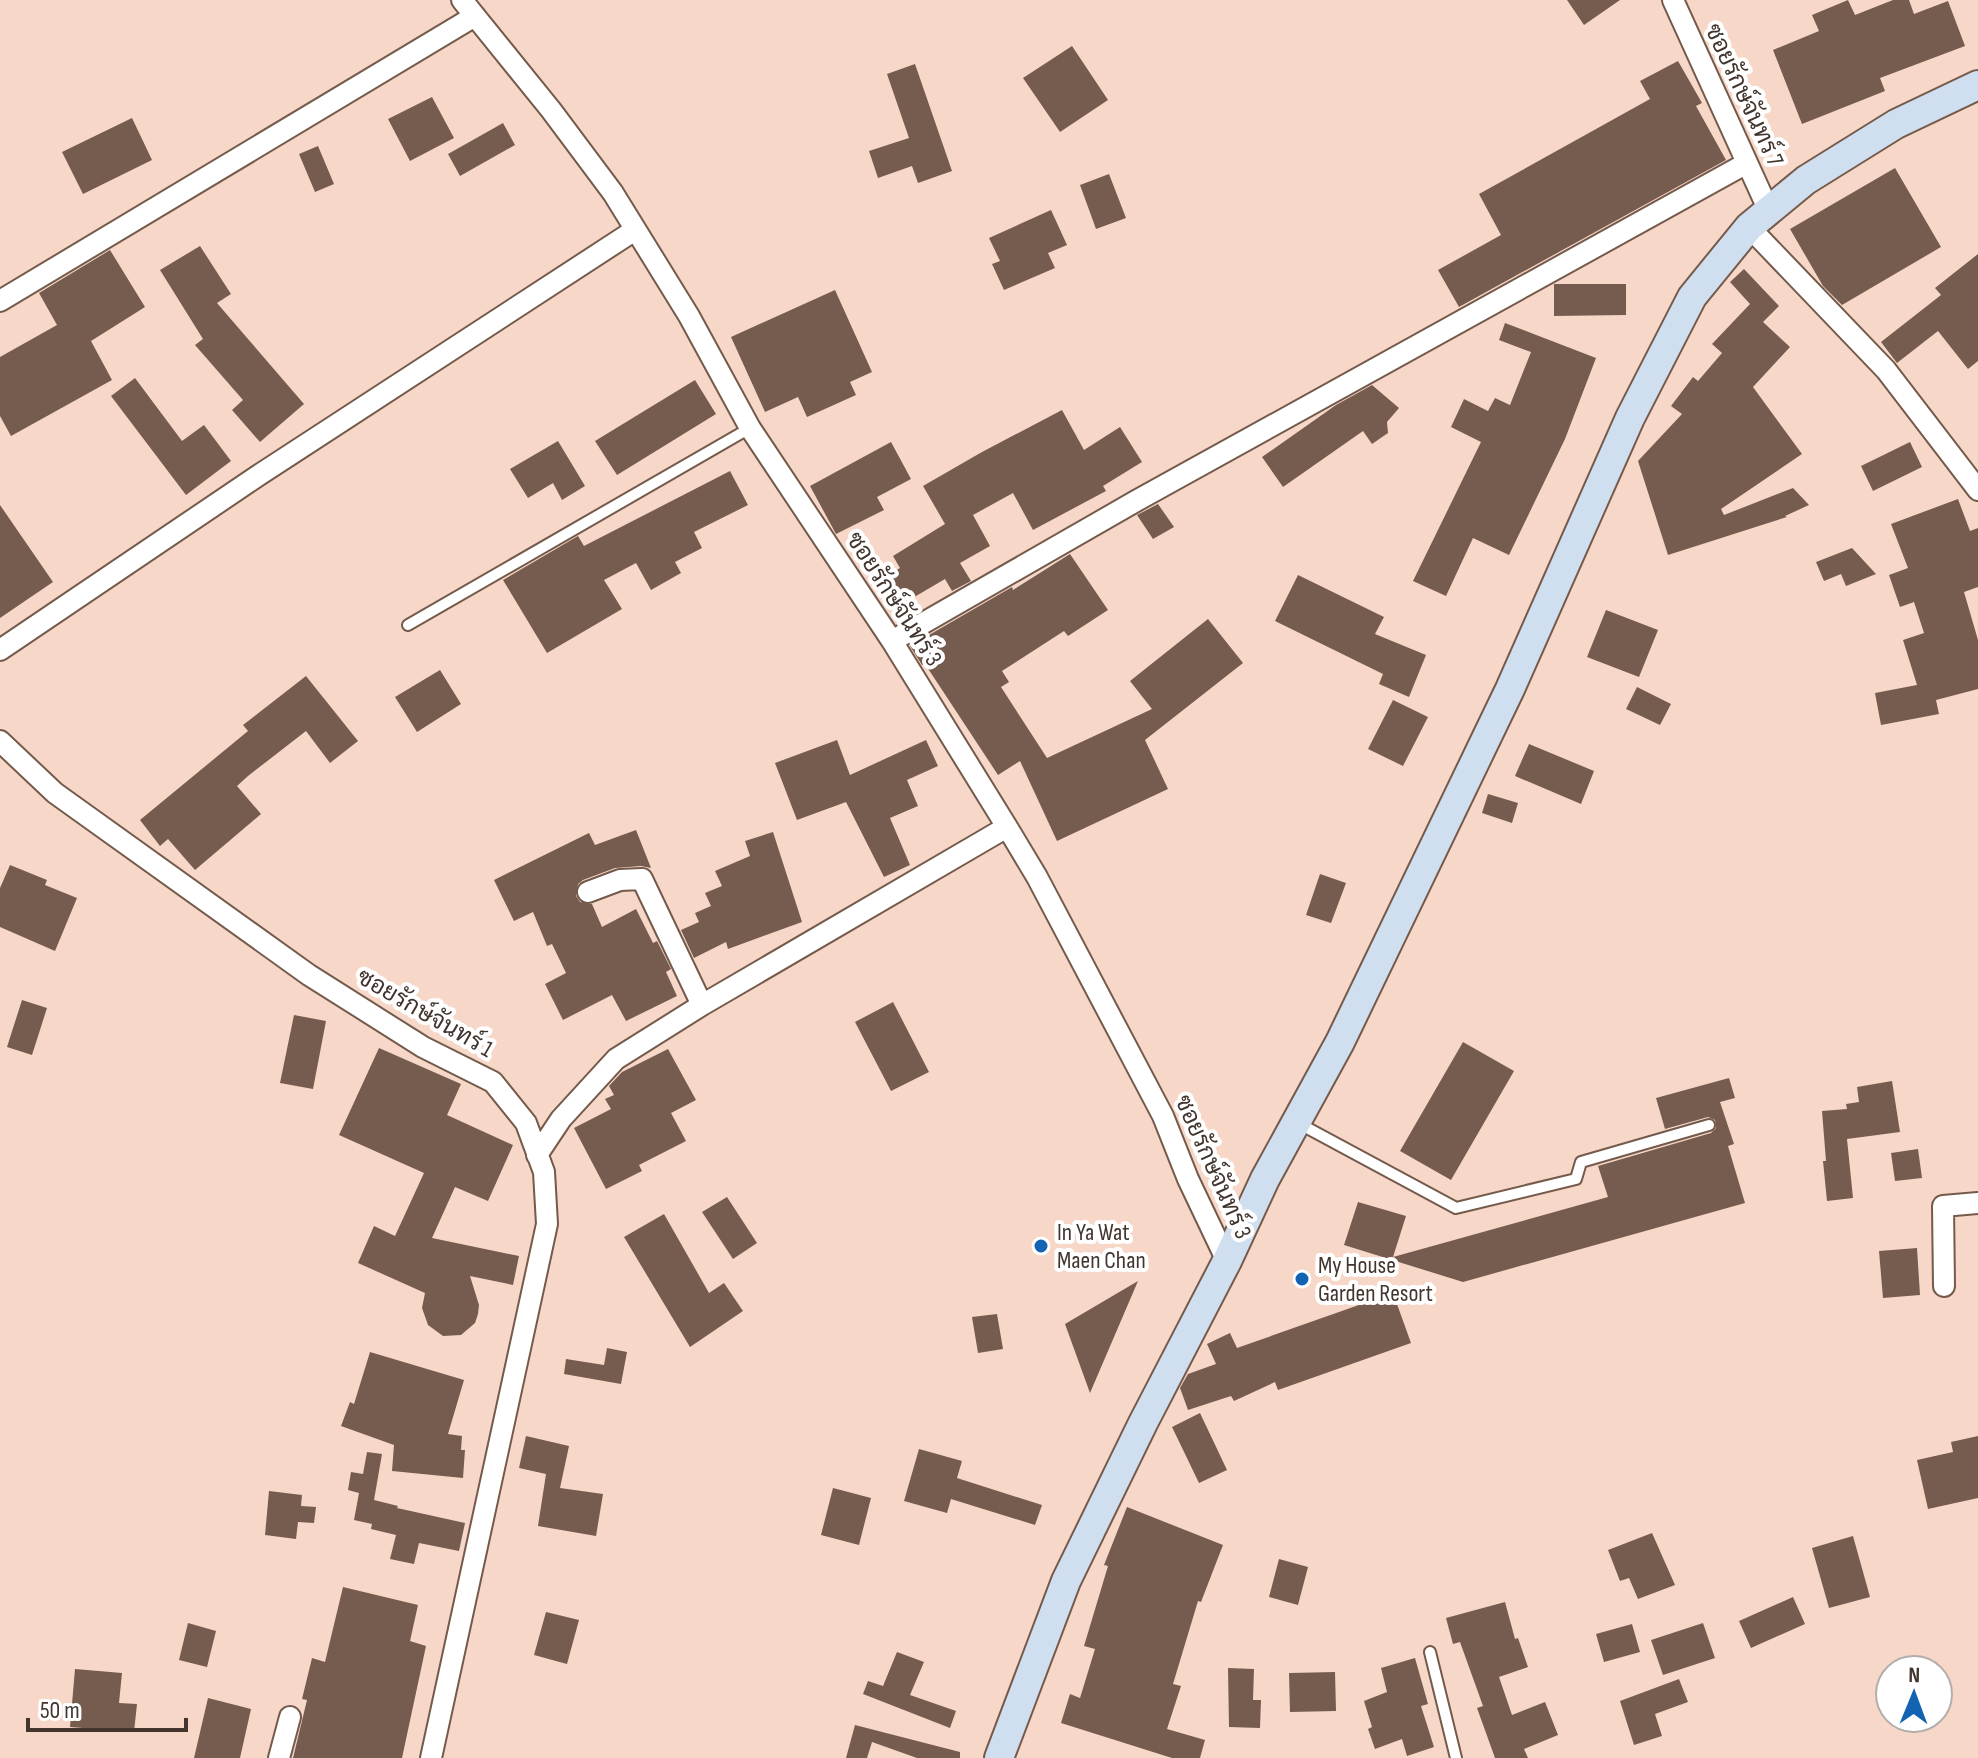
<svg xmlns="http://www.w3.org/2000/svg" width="1978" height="1758" viewBox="0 0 1978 1758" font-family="'Sofia Sans Condensed',Sarabun,sans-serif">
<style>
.building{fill:#765c4e}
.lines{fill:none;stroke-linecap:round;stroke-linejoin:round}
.lane-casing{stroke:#745a4b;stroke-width:14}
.street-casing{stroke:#745a4b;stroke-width:24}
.secondary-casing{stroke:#745a4b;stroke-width:32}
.lane{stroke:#fff;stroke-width:10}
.street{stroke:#fff;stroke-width:20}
.secondary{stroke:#d0dff0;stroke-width:28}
.poi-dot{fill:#1264b2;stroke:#fff;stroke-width:3}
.labels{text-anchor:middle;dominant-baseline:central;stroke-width:8;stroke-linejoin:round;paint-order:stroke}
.street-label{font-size:24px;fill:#41352e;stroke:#fff}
.poi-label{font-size:24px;fill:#41352e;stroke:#fff;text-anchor:start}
</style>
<rect width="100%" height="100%" fill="#f7d8c8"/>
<path class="building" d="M1567 0H1620L1584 25Z
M1848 0 1855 15 1893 0H1909L1914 14 1948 1 1965 46 1880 78 1885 91 1802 124 1773 50 1819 31 1812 15Z
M1072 46 1108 100 1060 132 1023 78Z
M1678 61 1702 103 1696 106 1726 160 1459 307 1438 270 1501 235 1479 194 1650 99 1640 81Z
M915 64 952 171 918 183 912 166 878 178 869 151 909 138 887 74Z
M432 97 454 138 410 161 388 119Z
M132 118 152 160 83 194 62 152Z
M503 123 515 145 460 176 448 154Z
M318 146 334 184 315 192 299 154Z
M1895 168 1941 247 1842 305 1823 286 1790 229Z
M1109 174 1126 218 1096 229 1080 185Z
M1051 210 1067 245 1048 253 1055 268 1004 290 992 264 1000 261 989 238Z
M200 246 231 294 217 303 304 404 260 442 232 410 243 400 195 345 203 339 160 270Z
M110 250 145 307 91 341 112 380 11 436 0 416V357L57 325 39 293Z
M1978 254V361L1968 369 1938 331 1897 363 1881 342 1941 295 1935 288Z
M1744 269 1779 306 1763 322 1790 347 1753 387 1802 454 1721 509 1724 515 1793 488 1809 505 1785 516 1787 517 1668 555 1638 461 1682 414 1671 406 1693 377 1698 381 1722 353 1712 344 1750 304 1730 282Z
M1554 284H1626V315L1554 316Z
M835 290 872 372 850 382 856 395 807 417 798 397 765 412 731 337Z
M1505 323 1596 358 1565 439 1509 555 1473 538 1446 596 1413 581 1481 442 1451 427 1464 399 1488 411 1495 398 1510 405 1531 352 1499 340Z
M135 378 182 441 204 425 231 461 186 495 111 396Z
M695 380 716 414 617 475 595 441Z
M1372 385 1399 408 1387 422 1388 433 1372 444 1363 431 1283 487 1262 457 1336 405Z
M1062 410 1084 450 1120 427 1142 462 1103 486 1106 491 1033 530 1013 493 973 515 990 546 960 563 971 581 952 591 945 579 899 606 882 579 900 568 893 556 945 524 923 486 982 452Z
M558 441 585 486 562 500 553 483 528 498 510 469Z
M891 442 911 479 877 497 884 510 836 534 810 486Z
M1910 442 1922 467 1873 491 1861 466Z
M730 471 748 505 694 532 702 548 675 562 681 573 651 590 636 563 604 580 622 609 547 653 503 580 578 536 584 546Z
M1958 499 1970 531 1978 528V587L1964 592 1978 640V689L1936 700 1939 714 1881 725 1875 693 1917 685 1903 640 1924 633 1914 602 1900 607 1889 575 1908 568 1891 524Z
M1158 504 1174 527 1153 539 1137 515Z
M0 505 53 582 0 618Z
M1852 548 1876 574 1846 586 1841 574 1824 581 1816 562Z
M1070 554 1108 610 1068 636 1064 631 1002 671 1009 682 1001 687 1047 758 1152 709 1130 681 1208 619 1243 663 1145 740 1168 789 1057 841 1020 761 998 775 925 664 922 665 910 646 1012 587 1013 590Z
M1298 575 1384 617 1375 634 1426 655 1409 697 1379 684 1383 674 1275 621Z
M1606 610 1658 630 1639 677 1587 657Z
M440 670 461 704 417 732 395 697Z
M306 676 358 741 330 763 306 731 248 776 237 786 261 814 195 870 168 839 160 846 140 820 248 731 243 725Z
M1637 687 1671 704 1660 725 1626 709Z
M1393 700 1428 717 1403 766 1368 749Z
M837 740 850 775 926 740 938 766 907 780 918 806 890 818 910 865 884 877 846 802 797 820 775 763Z
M1529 744 1594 771 1581 804 1515 776Z
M1488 794 1518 803 1512 823 1482 813Z
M636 830 651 868 641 866 615 868 583 880 578 884 576 896 580 902 592 904 602 927 636 909 653 943 657 941 671 969 666 972 677 996 626 1021 612 995 563 1020 545 984 566 973 552 944 547 946 533 912 514 921 494 880 589 833 595 845Z
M773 832 802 922 728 949 726 942 694 958 681 930 699 922 695 913 711 906 705 893 722 886 715 871 750 856 745 841Z
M10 865 47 880 45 885 77 898 55 951 0 927V888Z
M1320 874 1346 883 1331 923 1306 915Z
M22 1000 47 1008 32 1055 7 1047Z
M893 1002 929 1072 891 1091 855 1022Z
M294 1015 326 1021 313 1089 280 1083Z
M1463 1042 1514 1071 1451 1180 1400 1151Z
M379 1048 461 1084 447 1115 513 1145 488 1201 455 1187 432 1238 519 1256 513 1285 470 1276 479 1305 478 1314 475 1323 461 1335 443 1336 428 1325 422 1308 425 1293 358 1263 374 1226 395 1236 424 1173 339 1135Z
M668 1049 696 1100 671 1113 686 1141 639 1165 642 1171 606 1189 574 1128 611 1109 605 1099 614 1095 609 1086 622 1072Z
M1729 1078 1735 1098 1720 1102 1734 1144 1728 1146 1745 1203 1463 1282 1344 1245 1358 1202 1406 1216 1393 1257 1608 1197 1598 1166 1711 1133 1716 1128 1715 1120 1708 1117 1665 1129 1656 1098Z
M1892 1081 1900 1132 1847 1139 1853 1198 1827 1201 1823 1161H1826L1822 1111 1847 1109 1846 1104 1859 1102 1857 1087Z
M1918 1149 1922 1178 1895 1181 1891 1153Z
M727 1197 757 1243 733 1259 702 1212Z
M664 1214 709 1293 724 1283 743 1311 690 1347 624 1237Z
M1917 1248 1920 1295 1883 1298 1879 1251Z
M1138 1281 1090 1393 1065 1324Z
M1393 1293 1411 1343 1278 1390 1275 1382 1234 1401 1231 1396 1188 1410 1180 1388 1188 1374 1216 1364 1207 1344 1230 1333 1237 1348Z
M997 1314 1003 1349 978 1353 972 1317Z
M607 1348 627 1352 621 1384 564 1374 566 1359 604 1365Z
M370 1352 464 1380 448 1434 462 1436 461 1450H465L463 1478 392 1471 394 1445 341 1426 350 1402 354 1404Z
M1200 1413 1227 1470 1199 1483 1172 1427Z
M526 1436 569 1446 560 1488 603 1494 596 1536 538 1526 546 1474 519 1468Z
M1978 1436V1498L1928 1509 1917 1460 1953 1452 1951 1442Z
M919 1449 962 1461 957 1478 1042 1505 1035 1525 951 1499 947 1513 904 1501Z
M367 1452 382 1454 374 1500 398 1506 397 1508 465 1523 459 1551 419 1543 414 1564 390 1559 396 1535 371 1529 372 1524 354 1520 359 1493 348 1490 351 1472 363 1474Z
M833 1488 871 1498 859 1545 821 1535Z
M269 1491 302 1495 301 1506 316 1507 314 1523 298 1522 296 1539 265 1535Z
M1127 1507 1223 1545 1201 1602 1198 1601 1173 1684 1181 1686 1167 1729 1205 1740 1200 1758H1172L1061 1723 1070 1694 1080 1698 1095 1649 1084 1646 1108 1566 1104 1565Z
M1652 1533 1675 1585 1638 1599 1629 1578 1620 1581 1608 1550Z
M1853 1536 1870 1597 1829 1608 1812 1548Z
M1279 1559 1308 1567 1298 1605 1269 1597Z
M343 1587 418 1605 410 1641 426 1646 402 1758H293L307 1700 302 1699 312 1658 325 1662Z
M1793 1597 1805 1624 1751 1648 1739 1621Z
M1505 1602 1515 1639 1518 1638 1528 1667 1499 1677 1512 1715 1545 1702 1558 1735 1524 1749 1528 1758H1495L1477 1708 1483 1706 1460 1642 1453 1644 1446 1618Z
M546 1612 579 1620 567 1664 534 1655Z
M188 1623 216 1631 207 1667 179 1660Z
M1703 1623 1715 1658 1663 1675 1651 1640Z
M1632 1624 1640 1652 1604 1662 1596 1634Z
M897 1652 924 1662 910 1695 956 1711 950 1728 863 1694 868 1681 883 1686Z
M1415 1658 1428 1704 1421 1706 1434 1747 1407 1756 1402 1739 1375 1749 1368 1729 1372 1727 1364 1701 1387 1692 1381 1668Z
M1228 1668 1254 1669 1253 1700H1261L1260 1728 1229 1727Z
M75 1669 122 1673 119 1703 137 1704 134 1732 70 1727Z
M1335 1672 1336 1711 1290 1712 1289 1673Z
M1679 1679 1688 1702 1655 1714 1662 1736 1634 1745 1620 1701Z
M208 1698 251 1709 240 1758H194Z
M855 1725 960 1752V1758H917L872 1742 867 1758H846Z"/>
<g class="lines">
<g class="lane-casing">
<path id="lane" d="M408 625 750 428
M1298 1123 1456 1208 1576 1179 1581 1162 1709 1125
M1430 1652 1456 1758"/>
</g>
<g class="street-casing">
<path id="street" d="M462 0 551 110 613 193 689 316 750 428 892 641 1007 827 1037 877 1163 1116 1188 1179 1227 1261
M1673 0 1769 211
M1749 227 1886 370 1978 490
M0 301 475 16
M892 641 1136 501 1747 163
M0 650 259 475 635 230
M0 741 55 793 309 975 423 1047 493 1082 526 1123 544 1172 547 1224 431 1758
M588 892 620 880 642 879 702 1005
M537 1155 561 1119 616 1059 702 1005 1007 827
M1944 1286 1943 1206 1978 1203
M279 1758 290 1717"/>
</g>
<g class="secondary-casing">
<path id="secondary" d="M999 1758 1066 1581 1143 1423 1227 1261 1265 1179 1340 1042 1510 689 1630 418 1692 297 1749 227 1806 180 1896 124 1978 85"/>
</g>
<use href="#lane" class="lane"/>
<use href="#street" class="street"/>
<use href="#secondary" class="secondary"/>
</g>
<g class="poi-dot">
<circle cx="1041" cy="1246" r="8"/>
<circle cx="1302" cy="1279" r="8"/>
</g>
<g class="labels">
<g class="street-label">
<text transform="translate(1744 95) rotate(65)">ซอยรักษ์จันทร์ 7</text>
<text transform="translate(894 599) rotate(57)">ซอยรักษ์จันทร์ 3</text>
<text transform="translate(425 1013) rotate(30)">ซอยรักษ์จันทร์ 1</text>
<text transform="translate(1213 1167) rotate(66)">ซอยรักษ์จันทร์ 3</text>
</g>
<g class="poi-label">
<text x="1057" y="1232">In Ya Wat<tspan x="1057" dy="28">Maen Chan</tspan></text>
<text x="1318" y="1265">My House<tspan x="1318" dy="28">Garden Resort</tspan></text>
</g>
</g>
<g transform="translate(1914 1694) rotate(1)"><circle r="38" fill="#ffffff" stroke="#b3aeab" stroke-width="2"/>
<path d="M0-6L14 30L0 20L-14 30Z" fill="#1264b2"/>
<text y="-12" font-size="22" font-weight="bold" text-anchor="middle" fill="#41352e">N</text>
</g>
<path d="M28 1718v12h158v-12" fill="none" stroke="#41352e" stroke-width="4"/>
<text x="40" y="1718" font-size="24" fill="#41352e" stroke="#ffffff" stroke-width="6" paint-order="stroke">50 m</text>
</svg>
